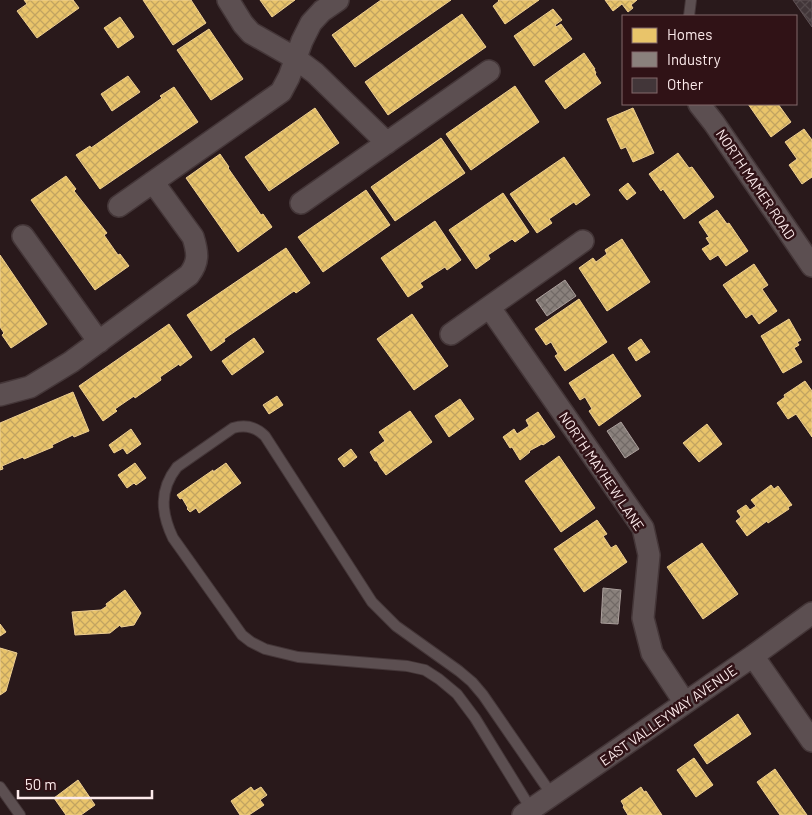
<svg xmlns="http://www.w3.org/2000/svg" width="812" height="815" viewBox="0 0 812 815" font-family="Barlow,sans-serif">
<style>
.homes{fill:url(#homes-cross-hatch);stroke:#efcf91}
.industry{fill:url(#industry-cross-hatch);stroke:#aca09d}
.building{fill:url(#building-cross-hatch);stroke:#605256}
.lines{fill:none;stroke-linecap:round;stroke-linejoin:round}
.lane-casing{stroke:#443638;stroke-width:12}
.street-casing{stroke:#443638;stroke-width:24}
.lane{stroke:#5c4f51;stroke-width:10}
.street{stroke:#5c4f51;stroke-width:21}
.labels{text-anchor:middle;dominant-baseline:central;stroke-width:5;stroke-linejoin:round;paint-order:stroke}
.street-label{font-size:14px;fill:#fceaeb;stroke:#301216}
</style>
<defs>
<pattern id="homes-cross-hatch" width="8" height="8" patternUnits="userSpaceOnUse" patternTransform="scale(1.25)"><rect width="8" height="8" fill="#e9c46a"/><path d="M0 0l8 8M0 8l8-8" fill="none" stroke="#c2a461"/></pattern>
<pattern id="industry-cross-hatch" width="8" height="8" patternUnits="userSpaceOnUse" patternTransform="scale(1.25)"><rect width="8" height="8" fill="#8a817c"/><path d="M0 0l8 8M0 8l8-8" fill="none" stroke="#716966"/></pattern>
<pattern id="building-cross-hatch" width="8" height="8" patternUnits="userSpaceOnUse" patternTransform="scale(1.25)"><rect width="8" height="8" fill="#423639"/><path d="M0 0l8 8M0 8l8-8" fill="none" stroke="#554a4c"/></pattern>
</defs>
<rect width="100%" height="100%" fill="#29191b"/>
<path class="homes" d="M24 0H73L79 8 37 38 17 11 27 4Z
M143 0H191L206 23 173 45Z
M260 0H295L272 17Z
M381 0H451L355 67 332 35Z
M498 0H539L505 24 493 6 499 1Z
M605 0H637L631 5 633 8 628 12 622 4 613 11Z
M553 9 562 20 555 25 556 27 561 24 572 39 534 66 514 36Z
M462 14 486 47 388 115 365 82Z
M120 17 134 37 118 48 104 28Z
M209 29 243 79 211 100 177 50Z
M584 53 595 69H594L596 73 595 74 601 83 565 109 545 81Z
M128 76 140 92 112 111 101 94Z
M515 86 539 122 471 170 446 134Z
M174 87 198 122 100 189 76 155 90 146 91 148 162 98 160 96Z
M748 104H778L791 122 771 137Z
M315 108 339 143 269 191 245 157Z
M633 108 654 153 633 162 626 147 621 149 607 119Z
M804 129 812 140V177L802 184 789 165 797 159 785 142Z
M441 138 465 173 395 221 371 187Z
M678 153 689 168 692 167 714 197 684 219 663 189 661 191 649 174Z
M220 154 229 167 228 168 261 215 263 214 272 227 238 252 186 178Z
M564 157 590 195 576 205 574 202 549 219 552 223 537 233 510 194Z
M66 176 76 189 74 191 107 233 104 235 118 255 120 254 129 266 95 290 31 200Z
M628 183 636 193 627 200 619 190Z
M366 190 390 225 323 272 298 237Z
M503 193 529 232 515 242 512 239 488 255 490 259 476 269 449 230Z
M717 210 727 224 729 223 748 251 726 266 718 255 710 260 702 249 710 244 706 238 709 237 699 222Z
M435 221 461 260 447 270 445 267 420 283 423 287 408 297 381 258Z
M622 239 650 282 607 311 579 268 593 258 596 262 607 254 605 250Z
M286 248 310 283 296 293 294 291 224 339 225 341 211 351 187 315Z
M0 255 47 324 11 348 2 335 4 333 0 327Z
M754 264 768 285 762 289 777 311 759 324 752 314 746 318 723 285Z
M579 299 607 342 565 371 555 356 558 354 551 342 546 345 535 329Z
M412 314 448 366 414 390 377 339Z
M789 319 801 340 797 342 799 345 794 348 802 362 783 373 761 336Z
M169 324 192 357 180 366 179 364 160 377 161 380 135 398 134 396 115 409 117 411 103 421 79 386Z
M254 338 264 352 232 375 222 361Z
M641 339 650 352 636 361 628 348Z
M613 354 641 396 599 426 589 411 592 409 585 397 580 400 569 383Z
M805 381 812 391V437L796 414 788 419 777 403 785 397 784 395Z
M73 392 89 431 74 437 73 435 52 445 53 447 24 459 23 457 2 466 3 469 0 470V423Z
M277 396 283 405 269 414 263 405Z
M460 399 474 419 449 437 435 416Z
M410 411 432 442 386 475 380 467 377 461H375L370 452 385 441 379 432Z
M538 412 555 437 543 445 542 444 529 451 530 452 520 460 512 447 510 448 503 437 514 429 517 434 529 426 526 420Z
M707 424 722 444 699 462 683 443Z
M131 429 141 444 127 454 123 448 114 453 109 445Z
M351 449 357 457 344 467 338 459Z
M559 456 595 508 561 532 525 481Z
M135 463 146 478 136 485 134 483 127 488 118 475Z
M226 463 241 483 199 513 196 508 190 512 187 509 188 508 182 498 180 499 177 495 213 470V472Z
M771 485 774 489 778 486 792 505 788 507 789 509 768 523 767 521 747 536 736 521 741 517 737 511 746 505 750 510 756 506 751 500Z
M597 520 607 534 603 536 611 548 616 545 627 562 584 592 554 549Z
M702 543 738 594 703 619 667 567Z
M125 590 141 613 134 625 121 627 120 625 110 633 75 635 72 612 101 610 107 606 106 604Z
M0 624 6 632 0 636Z
M0 648 17 653 6 691 0 695Z
M738 714 751 734 707 764 694 745Z
M694 758 713 785 696 797 677 770Z
M775 769 807 815H780L757 782Z
M78 780 95 805 81 815H66L54 798Z
M251 787 254 791 261 787 267 795 260 800 264 805 249 815H240L231 801Z
M641 787 644 792 646 791 662 815H628L623 807 624 806 621 801Z"/>
<path class="industry" d="M565 280 576 296 547 316 536 300Z
M621 422 639 449 625 458 607 431Z
M603 588 621 590 618 624 601 623Z"/>
<path class="building" d="M793 0H812V27Z"/>
<g class="lines">
<g class="lane-casing">
<path id="lane" d="M689 16 691 0
M0 787 20 815
M531 809 475 718 457 694 439 679 425 670 407 666 298 657 265 649 251 642 242 635 173 538C161 513 159 490 177 467L233 428C246 424 256 427 265 436L372 602 396 626 459 671 472 682 483 695 552 795"/>
</g>
<g class="street-casing">
<path id="street" d="M228 0 243 24 251 33 295 58 315 73 387 143
M699 104 714 123 812 266
M301 203 489 71
M119 206 281 92 289 77 302 41 311 23 322 11 338 0
M23 236 99 342
M490 308 643 528 649 555 643 618 652 653 685 703
M451 334 583 241
M0 395 30 387 71 362 189 275C199 262 198 253 193 237L153 182
M753 656 812 741
M523 815 753 656 812 613"/>
</g>
<use href="#lane" class="lane"/>
<use href="#street" class="street"/>
</g>
<g class="labels">
<g class="street-label">
<text transform="translate(756 184) rotate(56)">NORTH MAMER ROAD</text>
<text transform="translate(602 471) rotate(56)">NORTH MAYHEW LANE</text>
<text transform="translate(668 715) rotate(-35)">EAST VALLEYWAY AVENUE</text>
</g>
</g>
<rect x="622" y="15" width="175" height="90" fill="#301216" stroke="#82686b"/>
<rect x="632" y="28" width="25" height="15" fill="#e9c46a" stroke="#82686b"/>
<text x="667" y="40" font-size="15" fill="#fceaeb">Homes</text>
<rect x="632" y="52" width="25" height="15" fill="#8a817c" stroke="#82686b"/>
<text x="667" y="65" font-size="15" fill="#fceaeb">Industry</text>
<rect x="632" y="78" width="25" height="15" fill="#423639" stroke="#82686b"/>
<text x="667" y="90" font-size="15" fill="#fceaeb">Other</text>
<path d="M18 790v8h134v-8" fill="none" stroke="#fceaeb" stroke-width="2.5"/>
<text x="25" y="790" font-size="15" fill="#fceaeb" stroke="#301216" stroke-width="4" paint-order="stroke">50 m</text>
</svg>
